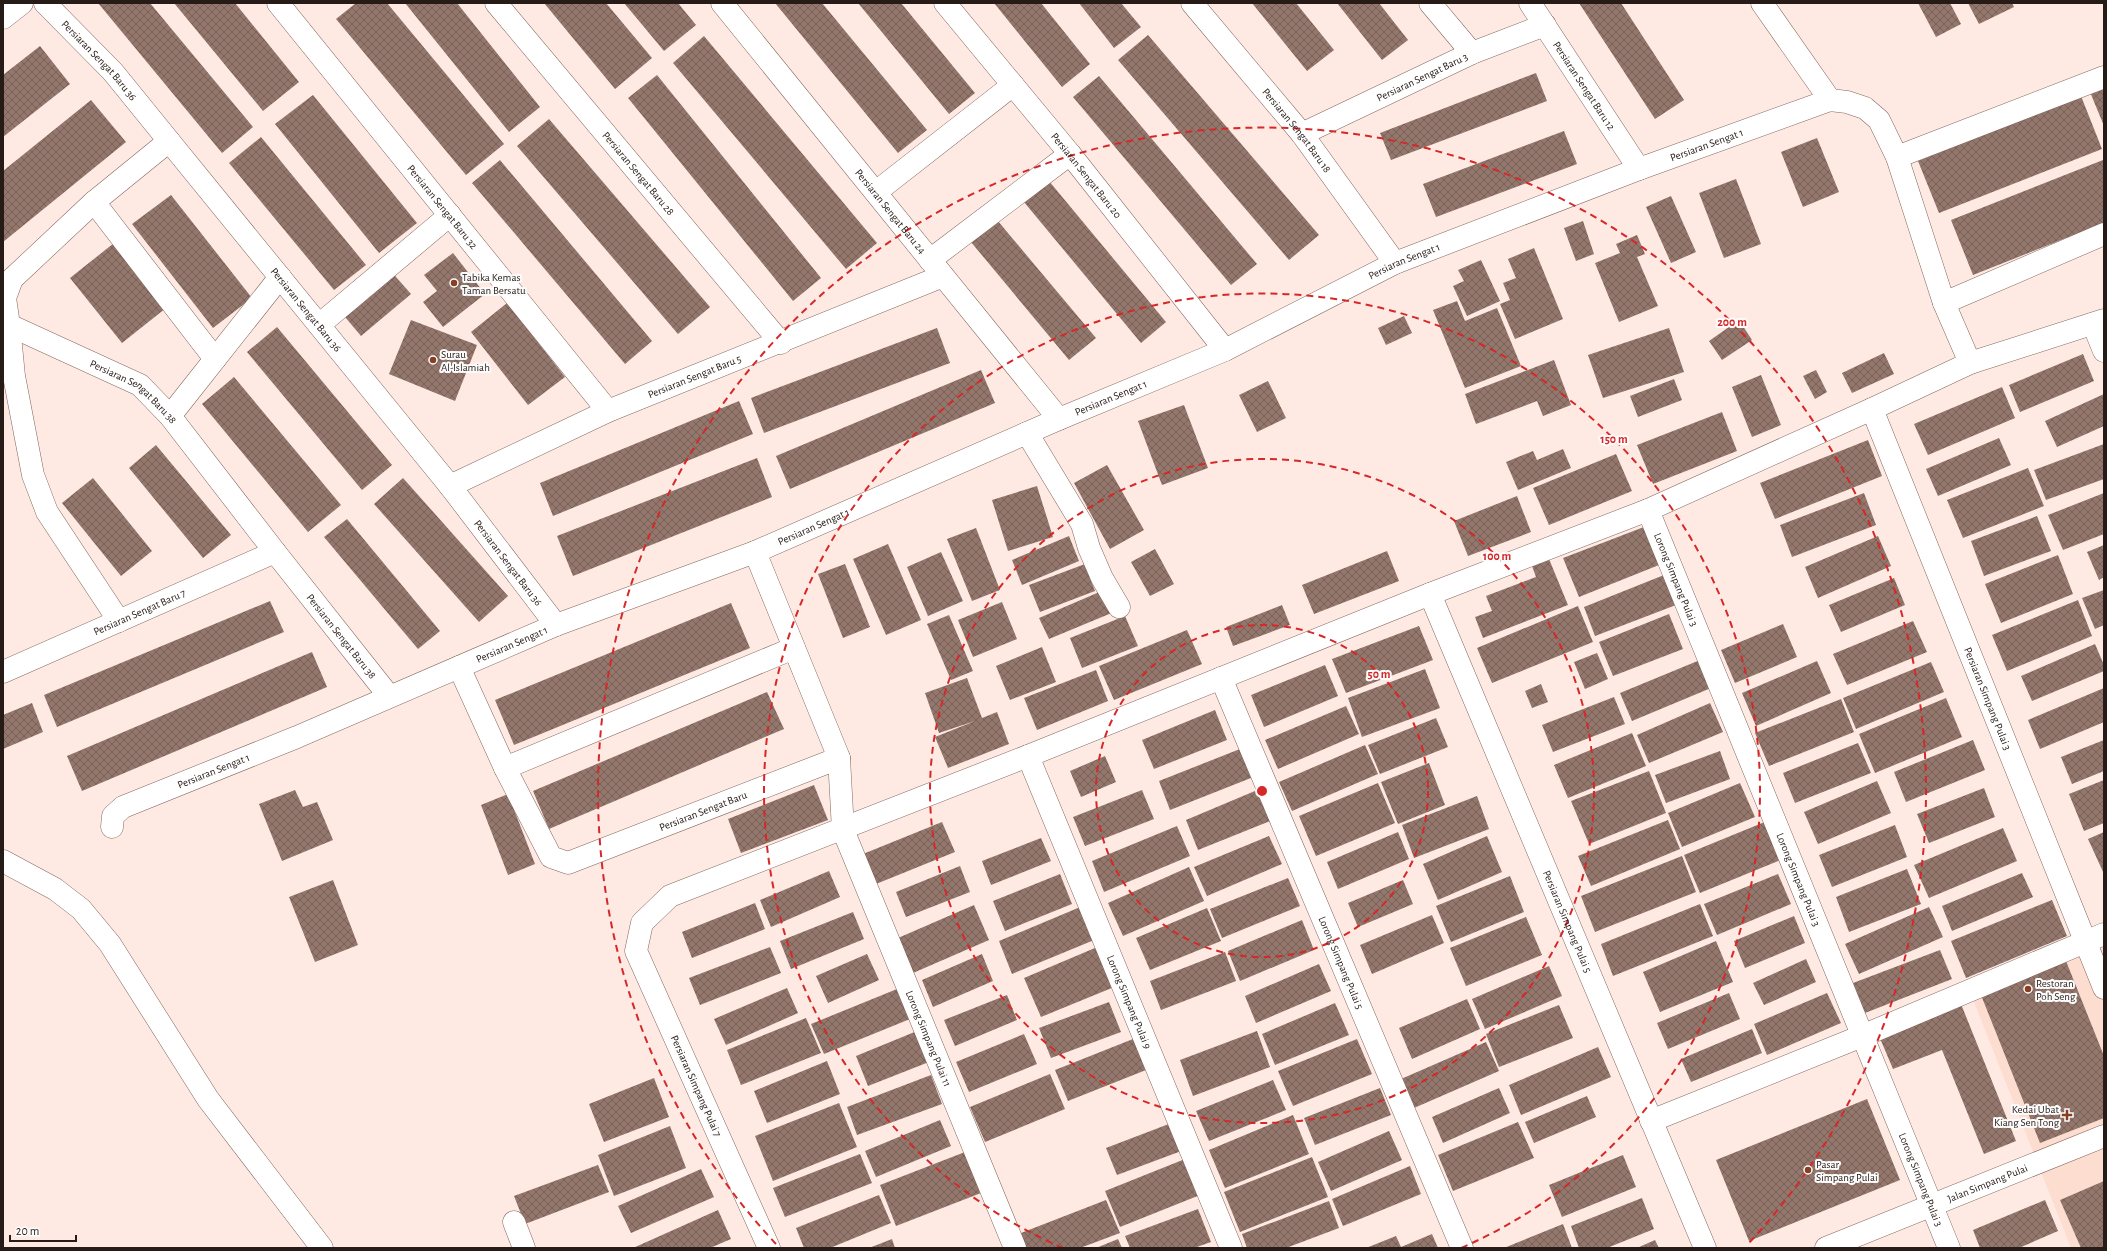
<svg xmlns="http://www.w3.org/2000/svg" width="2107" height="1251" viewBox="0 0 2107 1251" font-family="'Alegreya Sans',sans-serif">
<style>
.built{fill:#feddd1}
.building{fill:url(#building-cross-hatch)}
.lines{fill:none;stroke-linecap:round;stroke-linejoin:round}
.minor-casing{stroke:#84685e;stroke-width:23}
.minor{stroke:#fff;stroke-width:22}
.ring{fill:none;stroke:#d62828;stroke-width:2;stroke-dasharray:7 5}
.poi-dot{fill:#873e22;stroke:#fcfcfc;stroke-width:1.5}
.labels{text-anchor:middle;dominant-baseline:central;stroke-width:4;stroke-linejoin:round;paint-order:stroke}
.street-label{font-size:11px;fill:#271b17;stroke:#fcfcfc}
.poi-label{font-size:11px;fill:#271b17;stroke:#fcfcfc;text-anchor:start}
.centre{fill:#d62828;stroke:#fcfcfc;stroke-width:2}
.ring-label{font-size:12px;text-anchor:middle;font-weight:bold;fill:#d62828;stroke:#fcfcfc;stroke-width:4;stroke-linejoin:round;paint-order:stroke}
</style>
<defs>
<pattern id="building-cross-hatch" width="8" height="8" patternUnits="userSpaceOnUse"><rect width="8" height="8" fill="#94776c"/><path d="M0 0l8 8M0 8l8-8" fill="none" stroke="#796158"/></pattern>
</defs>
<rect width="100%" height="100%" fill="#feeae3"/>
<path class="built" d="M2104 932V1248H2071L1970 992Z"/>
<path class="building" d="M98 3H150L253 127 222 153Z
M174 3H235L299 82 263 111Z
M356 3H387L504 144 466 175 336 19Z
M405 3H457L540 107 509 132Z
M544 3H606L652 58 615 89Z
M624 3H678L696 25 664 51Z
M775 3H822L927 130 898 153Z
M858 3H901L975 93 949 114Z
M994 3H1041L1090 64 1062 87Z
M1079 3H1121L1141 27 1114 48Z
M1252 3H1296L1334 50 1307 71Z
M1337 3H1379L1408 40 1382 60Z
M1579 3H1621L1684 100 1655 119Z
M1918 3H1950L1961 24 1936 37Z
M1968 3H2012L2014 7 1979 24Z
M1148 35 1319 235 1289 260 1118 60Z
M704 36 877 243 846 269 673 63Z
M40 46 70 84 3 137V75Z
M1536 73 1547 101 1391 160 1380 133Z
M657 75 821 278 793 301 628 98Z
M1099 76 1257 264 1231 285 1073 97Z
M2104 86V126L2090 92Z
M313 95 417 223 379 253 275 124Z
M2081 96 2102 149 1939 213 1918 161Z
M91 100 126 142 3 242V171Z
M549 119 710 307 678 334 517 146Z
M1564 131 1577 164 1436 217 1423 184Z
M261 137 366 265 334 290 229 163Z
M1817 138 1839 192 1803 207 1781 152Z
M500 160 652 341 625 364 472 183Z
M2103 160 2104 223 1973 275 1951 220Z
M1044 175 1166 322 1141 343 1019 196Z
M1736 179 1761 244 1724 258 1699 193Z
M171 195 252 298 213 328 132 224Z
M1671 196 1696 252 1671 263 1646 207Z
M992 214 1096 338 1069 360 966 236Z
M1583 221 1594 254 1576 261 1564 228Z
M1637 235 1645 254 1637 257 1658 306 1619 322 1595 263 1620 253 1616 244Z
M114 243 166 308 122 343 70 278Z
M1534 248 1563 319 1515 339 1500 304 1510 300 1503 283 1516 278 1508 259Z
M453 253 485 294 443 327 423 302 437 291 424 275Z
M1481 260 1500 301 1467 316 1453 286 1464 281 1458 270Z
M389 269 411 294 361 336 340 311Z
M1457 301 1465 321 1497 308 1521 366 1465 388 1433 310Z
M507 303 565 377 528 405 471 332Z
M1404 316 1412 333 1386 345 1378 328Z
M411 320 477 345 455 401 389 374Z
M1739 320 1752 340 1722 360 1709 341Z
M277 327 392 465 362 490 247 352Z
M937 328 950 363 764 433 751 398Z
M1669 328 1684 372 1603 398 1588 355Z
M1884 353 1894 374 1852 393 1842 373Z
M2083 354 2094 381 2020 412 2009 385Z
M1554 360 1571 405 1543 416 1537 401 1476 424 1465 394Z
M981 370 995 403 790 489 776 456Z
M1816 370 1827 392 1815 399 1803 376Z
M1761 375 1781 425 1752 437 1732 387Z
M234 377 341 505 308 532 202 404Z
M1674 379 1682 400 1638 417 1630 396Z
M1268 381 1286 418 1257 432 1239 395Z
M2002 387 2015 418 1928 455 1914 424Z
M2104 394V426L2057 447 2045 421Z
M739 401 753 434 553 516 540 483Z
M1184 405 1208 468 1162 485 1138 421Z
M1722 412 1737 451 1653 484 1637 445Z
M1999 438 2011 465 1938 496 1926 469Z
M1868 440 1882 476 1775 519 1760 483Z
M2104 444V479L2046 500 2034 470Z
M156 445 231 535 203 558 129 468Z
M1563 449 1571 468 1518 490 1506 462 1533 451 1537 460Z
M1616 454 1632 491 1549 525 1533 488Z
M757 458 772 497 573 576 557 536Z
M1107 465 1144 530 1110 549 1074 483Z
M2028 468 2044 506 1963 538 1947 500Z
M93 478 152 551 121 576 62 503Z
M403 478 508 596 479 622 374 504Z
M1037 486 1053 537 1008 551 992 500Z
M1864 493 1876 525 1792 557 1780 525Z
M2104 493V534L2063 550 2048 515Z
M1517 496 1531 532 1468 556 1454 521Z
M2037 516 2051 551 1984 576 1971 541Z
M347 519 440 631 418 649 324 537Z
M1644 527 1659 565 1579 597 1563 558Z
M976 528 1000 590 972 601 947 539Z
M1069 536 1079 561 1022 585 1012 560Z
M1878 536 1891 566 1818 598 1805 567Z
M888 544 921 620 886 635 853 559Z
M2104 545V577L2099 580 2087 552Z
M1155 549 1174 584 1150 596 1131 562Z
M1387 551 1399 581 1314 614 1302 585Z
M941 552 963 601 928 616 907 567Z
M2058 555 2073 594 2001 623 1985 584Z
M1549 559 1568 605 1483 638 1475 617 1492 611 1486 596 1536 577 1532 566Z
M845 564 870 627 843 638 818 574Z
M1085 564 1095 591 1040 612 1029 585Z
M1664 575 1676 605 1595 636 1584 607Z
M1894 578 1905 605 1841 632 1829 605Z
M1104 590 1114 612 1049 639 1039 618Z
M2104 590V625L2095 629 2082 598Z
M2078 600 2092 636 2007 671 1992 635Z
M270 601 284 632 57 727 44 695Z
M1002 602 1017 639 973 657 958 620Z
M731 603 750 648 514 745 495 700Z
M1282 605 1290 625 1233 646 1226 627Z
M1578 606 1593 642 1492 683 1477 648Z
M1669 614 1683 649 1613 676 1599 642Z
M949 615 973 671 951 680 927 624Z
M1125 616 1138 646 1082 668 1070 638Z
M1913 621 1927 652 1847 685 1833 654Z
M1783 624 1797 657 1735 683 1721 650Z
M1419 626 1433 660 1346 693 1332 659Z
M1187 630 1202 664 1114 700 1099 666Z
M2095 644 2104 665V671L2032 701 2021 676Z
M1042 647 1056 682 1010 700 996 666Z
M312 652 327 687 82 791 67 756Z
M1597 653 1608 679 1585 689 1574 662Z
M1700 660 1711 688 1632 721 1620 693Z
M1817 661 1831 693 1756 726 1742 693Z
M1931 662 1944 692 1856 729 1843 698Z
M1325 665 1338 696 1264 727 1251 695Z
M1425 669 1440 708 1362 737 1348 698Z
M1096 670 1108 701 1037 730 1024 698Z
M967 678 982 718 997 712 1009 744 948 768 935 737 975 721 939 733 925 693Z
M1541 684 1548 702 1532 708 1525 691Z
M2104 688V722L2040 749 2028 720Z
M767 692 784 729 549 829 533 791Z
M1614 697 1625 724 1553 752 1542 725Z
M1946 698 1962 737 1875 773 1859 734Z
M1841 699 1854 732 1769 766 1755 733Z
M32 703 43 732 3 749V715Z
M1710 703 1723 732 1649 763 1637 735Z
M1346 706 1359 734 1278 769 1265 740Z
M1215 710 1227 740 1154 769 1142 740Z
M1436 718 1448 747 1380 774 1368 745Z
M1632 733 1646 766 1568 798 1554 765Z
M1973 740 1985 770 1906 802 1894 772Z
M2104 740V771L2072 784 2061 757Z
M1858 743 1871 773 1795 803 1783 773Z
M1365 745 1378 774 1292 811 1279 782Z
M1245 747 1256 776 1170 810 1159 781Z
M1720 751 1730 779 1666 803 1655 775Z
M1105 756 1116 782 1081 797 1070 771Z
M1429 763 1445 805 1398 824 1381 782Z
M1649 771 1666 813 1589 844 1571 801Z
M2104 780V823L2084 831 2069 794Z
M1877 781 1891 813 1818 844 1804 812Z
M1378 783 1395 823 1316 856 1299 816Z
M1740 783 1755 817 1682 847 1668 813Z
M814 785 828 820 741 853 728 819Z
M1262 788 1275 819 1198 850 1186 820Z
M1984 788 1995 817 1929 843 1917 814Z
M295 790 303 807 317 802 333 840 282 861 259 804Z
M1142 790 1154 819 1085 846 1073 817Z
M508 794 535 864 508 875 481 805Z
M1477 796 1489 829 1414 858 1402 825Z
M1668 820 1680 849 1591 886 1578 856Z
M1767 821 1783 859 1700 893 1684 855Z
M942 822 955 852 876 884 863 854Z
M1895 825 1907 857 1832 887 1819 855Z
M1177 826 1190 856 1104 892 1092 861Z
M2003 828 2017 861 1929 898 1914 865Z
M1398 832 1409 859 1338 889 1327 862Z
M2104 832V874L2088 839Z
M1269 836 1282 864 1207 896 1194 867Z
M1487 836 1502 872 1438 900 1423 864Z
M1041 838 1051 861 991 885 982 861Z
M1682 856 1696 892 1595 932 1581 896Z
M960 866 970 892 906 917 896 892Z
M1189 867 1204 901 1123 936 1108 903Z
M1907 869 1921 904 1849 932 1836 897Z
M829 871 840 897 771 927 760 900Z
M2022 873 2033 897 1952 931 1942 906Z
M1060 874 1072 904 1005 931 993 901Z
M1778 874 1791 904 1717 935 1704 904Z
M1510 876 1524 912 1451 942 1436 906Z
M1288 878 1300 906 1222 938 1210 909Z
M333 880 358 945 315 962 289 897Z
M1403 880 1413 904 1358 927 1348 903Z
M2052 900 2067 936 1966 978 1951 941Z
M755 903 765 929 692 958 682 932Z
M1700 904 1713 936 1613 976 1601 944Z
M974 905 989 940 913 973 898 938Z
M1085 905 1099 938 1012 974 999 941Z
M1929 907 1943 937 1859 974 1845 944Z
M1207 908 1221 941 1150 970 1136 938Z
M853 912 864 939 791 969 780 941Z
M1432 915 1444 943 1372 974 1360 945Z
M1794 916 1805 943 1745 968 1734 941Z
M1526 917 1542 955 1466 986 1450 948Z
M1302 920 1314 950 1240 981 1228 951Z
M1716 941 1733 982 1660 1012 1643 972Z
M1102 945 1119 985 1041 1017 1024 978Z
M770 947 781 973 700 1005 689 978Z
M1940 950 1952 979 1865 1013 1853 983Z
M1225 952 1236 981 1161 1010 1150 981Z
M867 954 879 980 828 1003 816 976Z
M982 954 993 981 933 1007 922 980Z
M1806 959 1816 982 1764 1005 1753 983Z
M2066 961 2104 1056V1118L2040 1143 1981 995Z
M1319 964 1331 991 1256 1023 1245 996Z
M1549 966 1562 996 1485 1029 1472 999Z
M787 988 798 1013 726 1045 714 1019Z
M897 989 910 1019 824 1054 811 1024Z
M1729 993 1740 1019 1668 1049 1657 1023Z
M1827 993 1841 1023 1767 1055 1754 1024Z
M1007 995 1017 1020 955 1046 944 1020Z
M1467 999 1480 1029 1412 1059 1399 1028Z
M1109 1002 1121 1032 1051 1058 1039 1028Z
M1335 1003 1349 1035 1275 1065 1262 1034Z
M1961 1004 2016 1141 1984 1154 1942 1050 1893 1069 1879 1036Z
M1559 1005 1573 1038 1499 1067 1486 1034Z
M806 1018 821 1053 741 1085 727 1050Z
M1752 1029 1762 1053 1691 1082 1681 1059Z
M917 1031 929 1062 868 1086 856 1056Z
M1257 1031 1270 1067 1193 1096 1180 1060Z
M1024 1034 1037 1064 969 1092 956 1062Z
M1133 1039 1146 1070 1068 1101 1055 1070Z
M1357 1039 1372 1074 1293 1106 1278 1071Z
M1486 1042 1499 1071 1414 1108 1401 1079Z
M1598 1047 1611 1077 1521 1115 1509 1085Z
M827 1061 840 1094 767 1123 754 1091Z
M1050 1074 1065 1109 985 1142 970 1107Z
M931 1075 942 1104 857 1135 847 1107Z
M654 1078 669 1117 604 1142 589 1104Z
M1273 1080 1286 1110 1209 1141 1196 1111Z
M1380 1088 1391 1115 1315 1145 1304 1118Z
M1499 1088 1510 1113 1443 1143 1432 1117Z
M1587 1096 1596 1117 1534 1143 1525 1122Z
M1867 1099 1900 1180 1749 1241 1716 1160Z
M839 1103 857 1147 773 1181 755 1136Z
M1293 1115 1309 1154 1225 1188 1209 1150Z
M940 1120 951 1146 876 1177 865 1151Z
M1174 1122 1184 1150 1117 1175 1106 1148Z
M1518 1122 1534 1158 1453 1191 1438 1155Z
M670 1126 686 1168 614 1196 598 1155Z
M1389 1131 1402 1160 1331 1191 1318 1162Z
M965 1152 981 1193 896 1226 880 1185Z
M860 1154 872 1183 785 1217 773 1188Z
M1623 1155 1636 1187 1562 1217 1549 1185Z
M1190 1157 1205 1193 1120 1227 1105 1191Z
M1312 1157 1328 1197 1240 1232 1224 1192Z
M598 1165 609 1192 525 1224 514 1196Z
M1410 1166 1421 1194 1343 1226 1332 1199Z
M701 1169 714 1197 631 1233 618 1206Z
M2104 1181V1248H2081L2060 1200Z
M879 1195 891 1223 830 1248H804L796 1228Z
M1642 1198 1654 1229 1607 1248H1579L1571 1226Z
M1106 1200 1120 1233 1080 1248H1026L1021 1233Z
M2045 1200 2058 1231 2019 1248H1980L1973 1230Z
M1329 1201 1339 1228 1286 1248H1247L1242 1234Z
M1198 1209 1211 1242 1194 1248H1130L1125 1236Z
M718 1210 731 1239 710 1248H633Z
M1563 1224 1572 1248H1504Z
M1432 1234 1438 1248H1366L1396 1236 1401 1247Z
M892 1239 895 1248H869Z
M1118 1239 1122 1248H1096Z
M1655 1240 1659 1248H1637Z"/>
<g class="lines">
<g class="minor-casing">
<g id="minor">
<path id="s1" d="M45 3 113 72 169 141 450 486 556 625"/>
<path id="s2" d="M278 3 608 411"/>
<path id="s3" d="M496 3 781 343"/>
<path id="s4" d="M722 3 1059 419"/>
<path id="s5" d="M945 3 1070 154 1225 350"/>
<path id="s6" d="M1192 3 1302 134 1395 263"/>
<path d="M1430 3 1472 53"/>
<path id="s7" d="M1530 3 1639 169"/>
<path d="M1762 3 1830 100"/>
<path d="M3 18 22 3"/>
<path id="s8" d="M1302 134 1472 53 1545 25"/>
<path id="s9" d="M169 141 94 202 12 279 5 298 9 325 140 385 170 416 275 552 389 696"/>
<path d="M1897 157 2104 77"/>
<path d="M876 192 1013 85"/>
<path d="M94 202 215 359"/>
<path d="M930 260 1070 154"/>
<path d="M1944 303 2104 234"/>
<path d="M2093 324 2104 351"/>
<path d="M9 325 14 376 33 475 47 512 119 621"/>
<path d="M319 325 450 215"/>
<path id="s10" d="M1872 409 2104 988"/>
<path d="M170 416 280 277"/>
<path d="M1027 433 1082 524 1089 548 1102 578 1119 607"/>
<path id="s11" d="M450 486 608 411 943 276"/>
<path id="s12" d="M1648 510 1949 1248"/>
<path id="s13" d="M755 552 839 758 843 830 1015 1248"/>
<path id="s14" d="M1430 594 1705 1248"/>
<path id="s15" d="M459 667 505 768 551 857 568 863 839 758"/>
<path id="s16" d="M3 672 275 552"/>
<path id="s17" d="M1221 678 1462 1248"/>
<path id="s18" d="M1028 756 1231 1248"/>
<path d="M505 768 794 648"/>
<path id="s19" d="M112 827 113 816 123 807 297 737 556 625 755 552 1059 419 1225 350 1395 263 1639 169 1830 100 1847 102 1865 108 1879 120 1897 157 1944 303 1970 363"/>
<path d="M3 861 55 889 81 909 110 944 208 1099 322 1248"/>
<path d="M1651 1121 1862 1036 2104 934"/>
<path d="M514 1222 524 1248"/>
<path d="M769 1248 636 951 642 923 670 896 1028 756 1430 594 1648 510 1872 409 1970 363 2104 320"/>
<path id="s20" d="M1826 1248 2104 1136"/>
</g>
</g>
<use href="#minor" class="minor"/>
</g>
<g class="ring">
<circle cx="1262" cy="791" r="166"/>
<circle cx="1262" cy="791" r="332"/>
<path d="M1063 1248A498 498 0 1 1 1461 1248"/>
<path d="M776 1244A664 664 0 1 1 1748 1244"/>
</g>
<g class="poi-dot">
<circle cx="454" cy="283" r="4"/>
<circle cx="433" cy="360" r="4"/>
<circle cx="2028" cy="989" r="4"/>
<path d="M2065 1109h4v4h4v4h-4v4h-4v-4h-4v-4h4z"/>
<circle cx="1808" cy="1170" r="4"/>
</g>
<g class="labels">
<g class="street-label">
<text stroke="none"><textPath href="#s1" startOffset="79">Persiaran Sengat Baru 36</textPath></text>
<text stroke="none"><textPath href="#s8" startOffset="133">Persiaran Sengat Baru 3</textPath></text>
<text stroke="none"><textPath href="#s7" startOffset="99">Persiaran Sengat Baru 12</textPath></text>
<text stroke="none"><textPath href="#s6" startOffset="165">Persiaran Sengat Baru 18</textPath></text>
<text stroke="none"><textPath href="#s19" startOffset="1742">Persiaran Sengat 1</textPath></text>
<text stroke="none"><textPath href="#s3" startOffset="222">Persiaran Sengat Baru 28</textPath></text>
<text stroke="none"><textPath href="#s5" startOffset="223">Persiaran Sengat Baru 20</textPath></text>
<text stroke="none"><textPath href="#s2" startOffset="262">Persiaran Sengat Baru 32</textPath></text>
<text stroke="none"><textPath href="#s4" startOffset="268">Persiaran Sengat Baru 24</textPath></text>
<text stroke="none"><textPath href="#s19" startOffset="1418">Persiaran Sengat 1</textPath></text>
<text stroke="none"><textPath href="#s1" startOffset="403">Persiaran Sengat Baru 36</textPath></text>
<text stroke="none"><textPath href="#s11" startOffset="268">Persiaran Sengat Baru 5</textPath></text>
<text stroke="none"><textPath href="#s9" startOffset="399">Persiaran Sengat Baru 38</textPath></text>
<text stroke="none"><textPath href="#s19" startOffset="1094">Persiaran Sengat 1</textPath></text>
<text stroke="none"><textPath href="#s19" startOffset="770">Persiaran Sengat 1</textPath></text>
<text stroke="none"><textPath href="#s1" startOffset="727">Persiaran Sengat Baru 36</textPath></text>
<text stroke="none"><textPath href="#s12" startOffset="75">Lorong Simpang Pulai 3</textPath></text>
<text stroke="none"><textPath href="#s16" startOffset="149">Persiaran Sengat Baru 7</textPath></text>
<text stroke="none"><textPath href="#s9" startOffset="723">Persiaran Sengat Baru 38</textPath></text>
<text stroke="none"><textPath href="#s19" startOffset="446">Persiaran Sengat 1</textPath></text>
<text stroke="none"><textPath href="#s10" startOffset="312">Persiaran Simpang Pulai 3</textPath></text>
<text stroke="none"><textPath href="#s19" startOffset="122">Persiaran Sengat 1</textPath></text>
<text stroke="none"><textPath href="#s15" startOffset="374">Persiaran Sengat Baru</textPath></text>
<text stroke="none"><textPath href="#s12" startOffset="399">Lorong Simpang Pulai 3</textPath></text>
<text stroke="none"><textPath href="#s14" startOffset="355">Persiaran Simpang Pulai 5</textPath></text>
<text stroke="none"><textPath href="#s17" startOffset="309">Lorong Simpang Pulai 5</textPath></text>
<text stroke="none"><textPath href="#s18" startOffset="266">Lorong Simpang Pulai 9</textPath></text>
<text stroke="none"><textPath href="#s13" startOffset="520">Lorong Simpang Pulai 11</textPath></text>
<text transform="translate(696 1086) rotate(66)">Persiaran Simpang Pulai 7</text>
<text stroke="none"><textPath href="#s12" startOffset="723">Lorong Simpang Pulai 3</textPath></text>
<text stroke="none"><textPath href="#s20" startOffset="174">Jalan Simpang Pulai</textPath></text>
</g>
<g class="poi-label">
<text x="462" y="277">Tabika Kemas<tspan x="462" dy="13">Taman Bersatu</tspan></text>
<text x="441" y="354">Surau<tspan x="441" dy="13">Al-Islamiah</tspan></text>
<text x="2036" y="983">Restoran<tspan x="2036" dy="13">Poh Seng</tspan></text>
<text x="2059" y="1109" text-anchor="end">Kedai Ubat<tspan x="2059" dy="13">Kiang Sen Tong</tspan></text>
<text x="1816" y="1164">Pasar<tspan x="1816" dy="13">Simpang Pulai</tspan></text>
</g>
</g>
<circle cx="1262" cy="791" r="6" class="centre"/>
<g class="ring-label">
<text x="1732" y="326">200 m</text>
<text x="1614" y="443">150 m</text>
<text x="1497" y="560">100 m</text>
<text x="1379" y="678">50 m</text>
</g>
<rect width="2107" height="1251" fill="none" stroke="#271b17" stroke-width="8"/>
<path d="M10 1235v6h66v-6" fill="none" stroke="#271b17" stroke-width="2"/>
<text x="16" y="1235" font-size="12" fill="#271b17" stroke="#fcfcfc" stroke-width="3" paint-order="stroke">20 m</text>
</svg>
